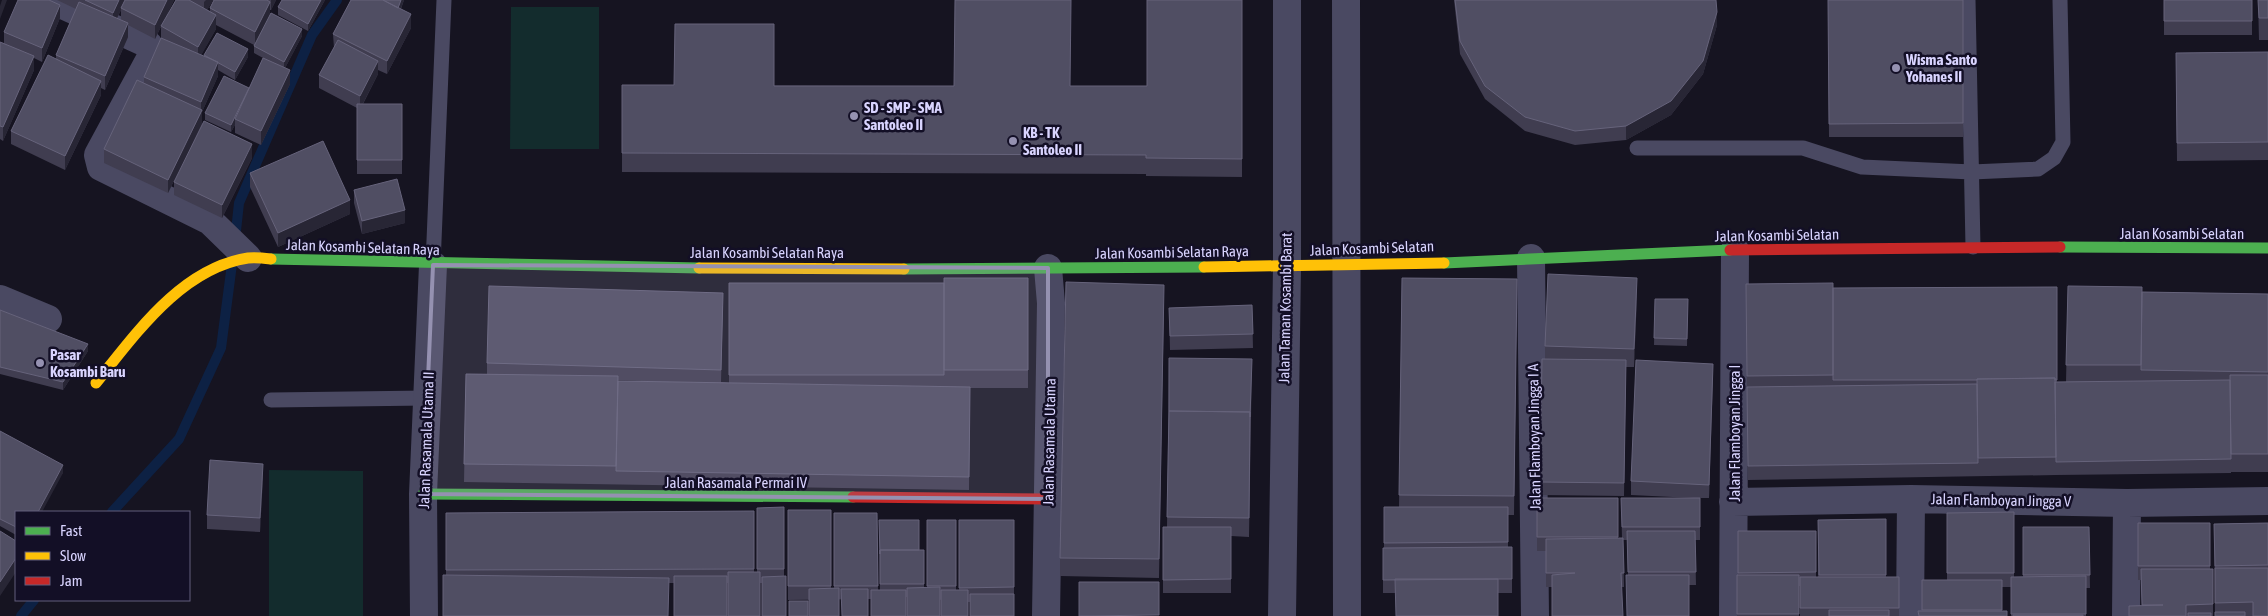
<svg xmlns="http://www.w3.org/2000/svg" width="2268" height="616" viewBox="0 0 2268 616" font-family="'Asap Condensed',sans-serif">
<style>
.green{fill:#132c2d}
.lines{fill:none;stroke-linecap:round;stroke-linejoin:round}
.stream{stroke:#0d2144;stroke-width:10}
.lane{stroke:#4a4962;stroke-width:15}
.street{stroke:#4a4962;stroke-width:28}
.fast{stroke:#4caf50;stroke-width:11}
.slow{stroke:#ffc107;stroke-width:11}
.jam{stroke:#c62828;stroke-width:11}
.wall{fill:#403d50;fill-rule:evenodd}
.shaded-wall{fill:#282635}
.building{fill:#504e63;stroke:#66637b}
.marked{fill:#9591b1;fill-opacity:0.2;stroke:#9591b1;stroke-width:4;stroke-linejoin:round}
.poi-dot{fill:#9591b1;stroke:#130f26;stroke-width:2}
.labels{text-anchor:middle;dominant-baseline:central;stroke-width:5;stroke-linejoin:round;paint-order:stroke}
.poi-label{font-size:15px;font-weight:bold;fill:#d9d4ff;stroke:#130f26;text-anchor:start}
.street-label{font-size:15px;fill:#d9d4ff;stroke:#130f26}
</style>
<rect width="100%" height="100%" fill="#161421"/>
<path class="green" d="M511 7H599V149H510Z
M269 470 363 471V616H269Z"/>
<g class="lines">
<path class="stream" d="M235 240 239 203 312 35 337 0
M112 512 179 439 221 348 232 264
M21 616 34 600"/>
<path class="lane" d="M1968 0 1973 247
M1637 148H1803L1862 167 1972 172 2038 169 2054 158 2063 142 2060 0
M433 265 444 0
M271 400 427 398"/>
<path class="street" d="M55 0 56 2 148 44 152 50 151 57 98 155 101 167 210 221 248 258
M1346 0 1347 616
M1531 258 1535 616
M0 299 48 319
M1733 502 1911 499 2127 503 2268 501
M424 616 423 494 433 265
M1046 616 1051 303 1048 268
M1282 616 1287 266V0
M1733 616 1735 250
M1910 616 1911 499
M2126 616 2127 503"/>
<path class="fast" d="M2060 247 2268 248
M271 259 699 268
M1444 263 1730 250
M904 269 1204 267
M423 494 853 497"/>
<path class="slow" d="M1204 267 1444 263
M699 268 904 269
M96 383C135 335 181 268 248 258 255 257 263 258 271 259"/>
<path class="jam" d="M1730 250 2060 247
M853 497 1048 499"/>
</g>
<path class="wall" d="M57 0H174L155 39 128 25V37L105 90 101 88V95L65 170 11 144V131L56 59V55L76 9ZM121 10V20L117 18Z
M176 0H213L207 10 210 11V8L214 0H276L271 10H270V15L302 36 285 68 290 84 261 145 235 133V125L231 132 205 120V113L249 89 263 58 254 53V45L216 25V29L201 55 204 56V55L248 57 235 80 218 70V76L202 112V124L168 193 104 163V149L144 83V77L161 38V26Z
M325 0 308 31 278 15V7Z
M351 0H404L401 9 411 28 387 74 378 70V74L363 104H402V174H357V108L319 88V75L334 48 333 34Z
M1242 0V177L1146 176V174L622 172V85L954 86H1147Z
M1454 0H1716L1717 25 1703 74 1671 115 1626 140 1575 145 1525 131 1485 99 1460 54Z
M1828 0H1963V137H1829Z
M2164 0H2252V35H2164Z
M2258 0H2268V40H2259Z
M60 18 42 62 34 58V70L3 141 0 139V42L4 43V32Z
M2268 52V160L2177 161 2176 53Z
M252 158 222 218 174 195V182Z
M250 173 350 214 278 247 250 187Z
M354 190 405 223 362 234 354 203Z
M1028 278V388H970L969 490 464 482 466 374H487V363L723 306 721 382 729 383V283H944ZM618 380 665 382 618 381Z
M1402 278 1517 279 1514 515H1508V547H1512V593H1383V548H1384V507H1399Z
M1746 284 1833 288 2057 287V382H2066L2068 286 2142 292 2268 294V472H2231V473L2056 475 1748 480 1747 394Z
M1637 296 1634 367H1626L1624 496 1540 495 1542 359H1545V346Z
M1655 299H1688L1687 346 1654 345Z
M1164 303 1159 578 1060 576V558Z
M1252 305 1253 348 1170 350 1169 308Z
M0 310 88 351 63 390 0 374Z
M1169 358 1252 359 1249 537 1231 536V593H1163V527H1167Z
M1713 377 1709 498H1700V540H1695L1696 585H1689L1628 575 1627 540H1623L1624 587H1546V551H1537V498H1618V538H1622L1621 498H1693L1631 495V481Z
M0 431 63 473 16 512V535L0 526Z
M263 477 260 532 207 529V515Z
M784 507V576L762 583H669L446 575V513L754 511V572H757V508Z
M788 510H831V588H834V513H877L878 590H880L879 520 919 550H924V588H927V520H956V590H959V520L1014 587V601L968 602 907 597 871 599 788 600Z
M2014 512V577H2023V527H2089L2090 588H2086V616H2011V587H2002V611H1922V580H1947V513Z
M1886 519V577H1899V616H1799H1800V586H1799V616H1737V575H1738V531H1816V577H1818V520Z
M2138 523H2210V569H2213V616H2129L2142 606 2141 580H2138Z
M2268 523V616H2215L2214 524Z"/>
<path class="shaded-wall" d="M2 0H7L0 19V6Z
M119 0H125L121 8V10L113 26V13Z
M167 0H174L155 39V25Z
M206 0H213L204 16V2Z
M271 0H276L271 10Z
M321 0H325L308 31V24Z
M401 0H404L398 16V9Z
M270 2V15L255 46V32Z
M60 5V18L42 62V48Z
M1717 12V25L1703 74 1671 115 1626 140V126Z
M411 14V28L387 74V61Z
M216 15V29L198 61V47Z
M128 23V37L105 90V76Z
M302 29V36L284 70V62Z
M248 49V57L235 80V72Z
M34 56V70L3 141V127Z
M378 61V74L360 109V96Z
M218 62V76L202 112V124L168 193V180L201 113V102Z
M290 70V84L261 145V131Z
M101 81V95L65 170V156Z
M249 88 235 119V125L231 132V125Z
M252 144V158L222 218V205Z
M350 200V214L278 247V233Z
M405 210V223L362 234V221Z
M1637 278V296L1634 367V349Z
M88 344V351L63 390V382Z
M1713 364V377L1709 498V485Z
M263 464V477L260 532V518Z
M63 465V473L42 512H38Z
M16 558V572L0 596V582Z"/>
<path class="building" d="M18 0H49L60 5 42 48 4 32Z
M85 0H119L113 13Z
M125 0H167L155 25 121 8Z
M176 0H189L216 15 198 47 161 26Z
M214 0H267L270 2 255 32 210 8Z
M282 0H321L308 24 278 7Z
M351 0H383L411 14 387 61 333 34Z
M383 0H401L398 8Z
M955 0H1071L1070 86H1147V0H1242V159L1146 158V155L622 153V85H674L675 24H774V86H954Z
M1455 0H1716L1717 12 1703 61 1671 101 1626 126 1575 131 1525 117 1485 86 1460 41Z
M1828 0H1963V123L1829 124Z
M2164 0H2252V21H2164Z
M2258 0H2268V18H2259Z
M79 2 128 23 105 76 56 55Z
M271 13 302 29 284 62 254 46Z
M217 33 248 49 235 72 204 55Z
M161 38 218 62 201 102 144 77Z
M338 40 378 61 360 96 319 75Z
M0 42 34 56 3 127 0 126Z
M2268 52V142L2177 143 2176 53Z
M48 55 101 81 65 156 11 131Z
M263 58 290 70 261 131 235 119Z
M224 76 249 88 231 125 205 113Z
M137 80 202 110 168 180 104 149Z
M357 104H402V160H357Z
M204 121 252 144 222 205 174 182Z
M323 141 350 200 278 233 250 173Z
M397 179 405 210 362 221 354 190Z
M1548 274 1637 278 1634 349 1545 346Z
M944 278H1028V370H944Z
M1402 278 1517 279 1514 496 1399 495Z
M1066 282 1164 285 1159 559 1060 558Z
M729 283H944V375H729Z
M1833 283V375L1747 376 1746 284Z
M489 286 723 293 721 370 487 363Z
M2068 286 2142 287 2141 365H2066Z
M2057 287V380H2055V378L1977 379V380H1833V288Z
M2142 292 2268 294V372L2141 370Z
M1655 299H1688L1687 339 1654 338Z
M1252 305 1253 334 1170 336 1169 308Z
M0 310 88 344 63 382 0 367Z
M1169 358 1252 359 1250 417V412L1169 411Z
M1542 359 1626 360 1624 483 1540 482Z
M1636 360 1713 364 1709 485 1631 481Z
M466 374 618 376 616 466 464 464Z
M2230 375H2268V454H2231Z
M2055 378 2056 457 1978 458 1977 379Z
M2230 380 2231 459 2056 462 2055 382Z
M618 381 970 387 969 477 616 471Z
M1977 384 1978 463 1748 466 1747 387Z
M1169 411 1250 412 1249 518 1167 517Z
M0 431 63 465 38 512H16V527L0 519Z
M210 460 263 464 260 518 207 515Z
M1537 498H1618V537H1537Z
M1621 498H1700V527H1622Z
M784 507V569H757V508Z
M1384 507H1508V542L1384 543Z
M788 510H831V586H788Z
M754 511V569L446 570V513Z
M2014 512V573H1947V513Z
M834 513H877L878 586H834Z
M1886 519V575H1819L1818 520Z
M879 520H919V550H880V554Z
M927 520H956V586H927Z
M959 520H1014V587L959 588Z
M2138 523H2210V566H2138Z
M2268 523V565L2215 566 2214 524Z
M1163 527H1231V579L1163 580Z
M2023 527H2089L2090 575H2023Z
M0 531 16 541V558L0 582Z
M1627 531H1695L1696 572H1628Z
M1738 531H1816V572L1738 573Z
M1623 538 1624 573H1621L1623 616H1552V575L1575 573H1546V539Z
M1512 547V579H1498L1383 580V548Z
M880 550H924V584H880Z
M2215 568H2268V616H2253V602L2215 603Z
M2141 569H2213V604L2186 605V616H2129V606L2163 605H2142Z
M728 572H760V616H728Z
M443 575 669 578 668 616H443Z
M1626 575H1689V616H1627Z
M1737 575H1799V614H1737Z
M674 576H727V616H674Z
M786 576V616H762V577Z
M2086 576V614H2011V577Z
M1800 577H1899V608H1800Z
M1395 579H1498V616H1396Z
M1922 580H2002V610H1922Z
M1079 582H1159V615L1079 616Z
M940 587V616H907V588Z
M839 588V616H809V589Z
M841 589H868V616H842Z
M871 590H906V616H871Z
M941 590H968V616H941Z
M970 594H1014V616H970Z
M789 601H808V616H789Z
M1829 610H1889V616H1829Z
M1918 611H2007V616H1919Z
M2215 612H2245V616H2215Z
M2188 613H2211V616H2188Z
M2013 615H2083V616H2013Z"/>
<path class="marked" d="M433 265 1048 268V499L423 494Z"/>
<g class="poi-dot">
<circle cx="1896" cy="68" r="5"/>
<circle cx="854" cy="116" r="5"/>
<circle cx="1013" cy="141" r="5"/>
<circle cx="40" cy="363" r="5"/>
</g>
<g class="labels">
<g class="poi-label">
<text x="1906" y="59">Wisma Santo<tspan x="1906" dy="17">Yohanes II</tspan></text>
<text x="864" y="107">SD - SMP - SMA<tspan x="864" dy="17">Santoleo II</tspan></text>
<text x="1023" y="132">KB - TK<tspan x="1023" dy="17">Santoleo II</tspan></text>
<text x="50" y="354">Pasar<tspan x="50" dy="17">Kosambi Baru</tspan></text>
</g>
<g class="street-label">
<text x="2182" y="233">Jalan Kosambi Selatan</text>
<text transform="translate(1777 235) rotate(-1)">Jalan Kosambi Selatan</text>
<text transform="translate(363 247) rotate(2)">Jalan Kosambi Selatan Raya</text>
<text transform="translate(1372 248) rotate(-2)">Jalan Kosambi Selatan</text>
<text x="767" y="252">Jalan Kosambi Selatan Raya</text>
<text transform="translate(1172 252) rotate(-1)">Jalan Kosambi Selatan Raya</text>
<text transform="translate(1285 308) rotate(-89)">Jalan Taman Kosambi Barat</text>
<text transform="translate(1734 433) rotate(-90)">Jalan Flamboyan Jingga I</text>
<text transform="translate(1534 437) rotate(-91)">Jalan Flamboyan Jingga I A</text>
<text transform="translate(426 440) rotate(-88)">Jalan Rasamala Utama II</text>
<text transform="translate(1049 442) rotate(-89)">Jalan Rasamala Utama</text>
<text x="736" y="482">Jalan Rasamala Permai IV</text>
<text transform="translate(2001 500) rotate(1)">Jalan Flamboyan Jingga V</text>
</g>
</g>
<rect x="15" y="511" width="175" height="90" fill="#130f26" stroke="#625e7d"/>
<rect x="25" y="527" width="25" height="8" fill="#4caf50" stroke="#625e7d"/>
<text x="60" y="536" font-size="15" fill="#d9d4ff">Fast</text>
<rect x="25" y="552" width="25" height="8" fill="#ffc107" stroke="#625e7d"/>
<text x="60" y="561" font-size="15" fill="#d9d4ff">Slow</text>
<rect x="25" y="577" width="25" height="8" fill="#c62828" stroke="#625e7d"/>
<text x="60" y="586" font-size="15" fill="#d9d4ff">Jam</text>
</svg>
